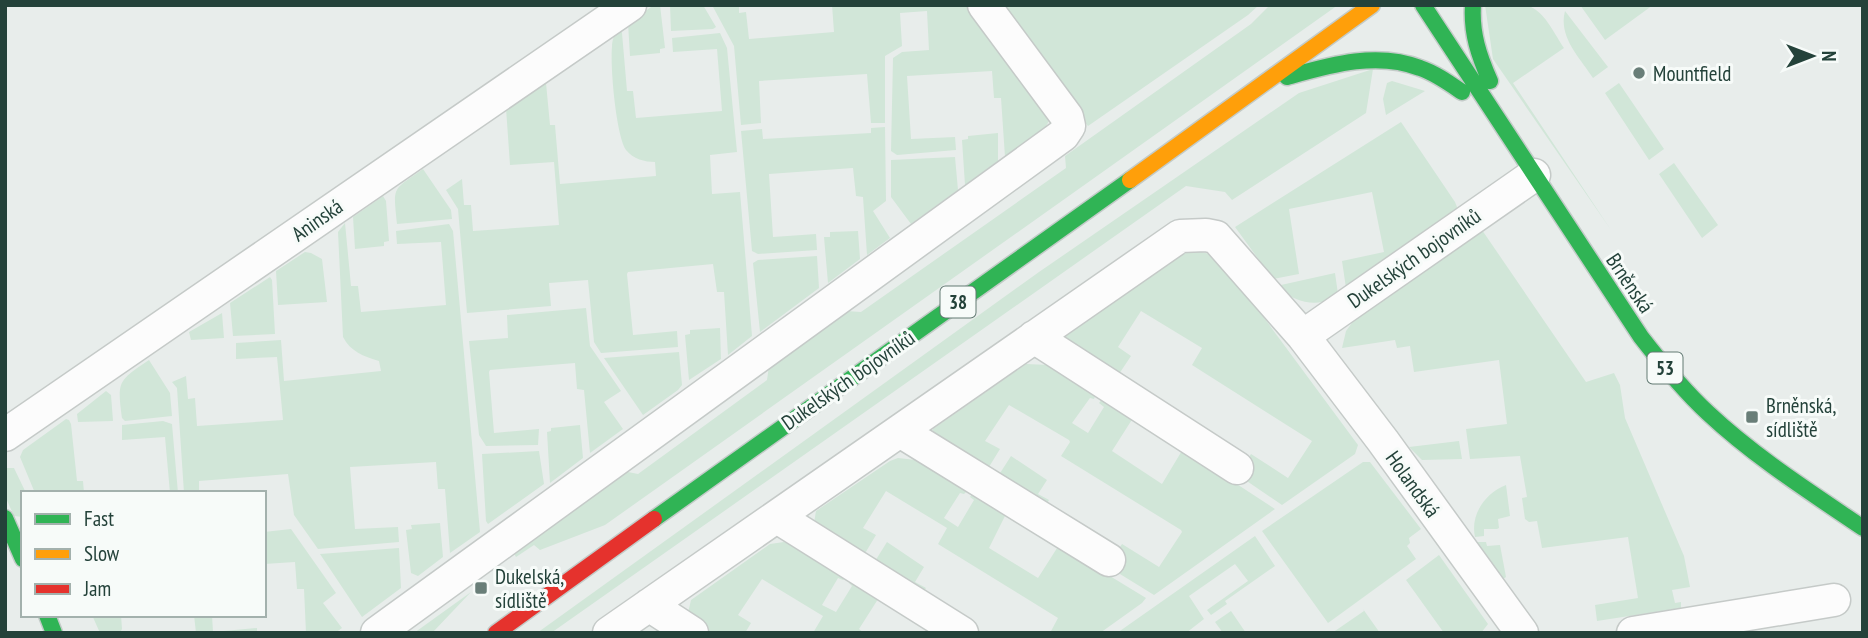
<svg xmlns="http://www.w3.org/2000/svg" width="1868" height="638" viewBox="0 0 1868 638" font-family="'PT Sans Narrow',sans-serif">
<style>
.green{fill:#d1e6d8}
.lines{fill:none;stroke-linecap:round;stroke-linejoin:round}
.street-casing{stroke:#c5cac8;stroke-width:35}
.fast-casing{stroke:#c3cbc8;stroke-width:19}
.slow-casing{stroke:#c3cbc8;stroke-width:19}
.jam-casing{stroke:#c3cbc8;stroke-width:19}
.street{stroke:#fcfcfc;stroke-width:32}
.fast{stroke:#30b455;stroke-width:16}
.slow{stroke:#ff9f0a;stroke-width:16}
.jam{stroke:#e5322d;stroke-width:16}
.poi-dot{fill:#697e78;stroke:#f7fbf9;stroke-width:2.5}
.labels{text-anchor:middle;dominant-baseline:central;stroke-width:6;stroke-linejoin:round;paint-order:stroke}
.shield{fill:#f7fbf9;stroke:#637a73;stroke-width:2}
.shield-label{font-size:19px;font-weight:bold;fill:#24423a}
.poi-label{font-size:21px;fill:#24423a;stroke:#f7fbf9;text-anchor:start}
.street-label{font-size:21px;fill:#24423a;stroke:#f7fbf9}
</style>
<rect width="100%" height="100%" fill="#e8edeb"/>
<path class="green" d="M654 5H660L665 48 660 49V53L630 56 628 23Z
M670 5H703L716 27 713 29 671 31Z
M712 5H739V13L746 12 749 39 834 32 832 5H971L1049 115V121L1045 128 1005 157 1001 98H994L992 71 907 76 911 139 955 137 956 150 897 155 891 151 893 58 902 52 929 50 927 11 900 13 902 46 885 56V123H871L867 74 759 81 761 123 741 125 734 46Z
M1002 5H1259L1248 15 1088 126 1044 72Z
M1270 5H1338L605 525 540 550 534 545 516 557 512 550 623 471 638 474 767 380 769 366 846 311 861 312 1066 168 1065 156 1251 24Z
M1485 5C1499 5 1518 2 1531 7 1546 14 1555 35 1564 48L1513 83 1611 230 1493 59Z
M1580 5H1653L1605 40Z
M1565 11 1608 67 1593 78C1580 58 1558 37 1565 11Z
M620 27 622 33 627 91H633L636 118 722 111 717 49 673 52 672 38 720 33 727 48 737 152 710 155 712 194 740 192 752 336 728 355 724 292H717L713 264 628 272 627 274 633 335 677 331 678 347 601 353 594 342 588 280 549 283 551 306 467 313 458 209 446 190 462 179 464 205H471L473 231 559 225 554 162 510 165 506 108 546 83 550 125H555L560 184 656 176 655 162C645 162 633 159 626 150 616 135 610 66 612 47 612 39 615 33 620 27Z
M1373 69 1366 113 1232 200 1225 192 1186 186 551 633H537L1039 272 1299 93Z
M1392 81 1425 91 1386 115 1383 99 1387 83Z
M1619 83 1664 149 1649 160 1605 93Z
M1401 122 1455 202 1457 207V213L1346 288 1342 261 1384 252 1372 192 1289 209 1299 274 1273 279 1235 227Z
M885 127 886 201 873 211 890 238 867 255 863 197 856 196 853 168 769 174 773 237 816 234 817 250 758 254 752 251 741 131 762 129 763 139 871 133V128Z
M998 133V161L965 185 962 140 968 139V136Z
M955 157 958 190 911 224 891 197V160Z
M1674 163 1718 225 1702 238 1659 174Z
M423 169 451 210 452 219 397 224C393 185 392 191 423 169Z
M383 196 386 201 389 241 384 242V246L355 249 353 217Z
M345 223 351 286H358L361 312 446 305 441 242 397 244 396 231 449 224 453 231 480 532 450 553 445 489H438L436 462 350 467 355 529 398 527 399 542 318 549 294 515 288 474 199 481V493H184L177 388 172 382 186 376 188 399 195 398 197 426 283 420 277 357 236 359V343L281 340 284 381 381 371 379 361C363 356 351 352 343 337L338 232Z
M1482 230 1586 382 1614 373 1620 385 1625 418 1684 556 1690 587 1672 590 1675 603 1681 602V608L1597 621 1595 605 1638 598 1628 537 1542 548 1537 521 1529 522 1525 519 1522 498 1527 497 1520 456 1470 459 1466 429 1507 424 1499 360 1414 372 1410 346 1397 348 1395 340 1342 348 1346 331 1357 316Z
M858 231 860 259 828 283 824 237H830V232Z
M1197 251 1214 255 1225 265 1358 445 1355 454 1282 505 1238 475 1251 454 1288 478 1312 441 1192 365 1202 348 1141 311 1118 347 1131 356 1115 380 1066 349V336L1182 254Z
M305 252 311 253 322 259 327 302 278 305 276 271Z
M817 256 819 288 760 332 753 263 758 260Z
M1335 273 1338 294C1333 296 1327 301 1322 302 1308 305 1290 299 1280 288L1281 285Z
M270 277 272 280 275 334 233 336 230 303Z
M586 308 590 346 621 391 604 402 623 429 590 453 584 390 577 389 575 363 490 370 489 372 494 433 539 429 538 445 486 446 479 435 469 341 508 338 507 315Z
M222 313 224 338 191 340 189 332Z
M720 328 721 359 689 380 685 335 690 334V330Z
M679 352 682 385 678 390 643 415 604 358Z
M149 360 170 393 172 416 125 421 122 418C117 381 118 381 149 360Z
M1026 364 1049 365 1059 369 1096 394 1094 399 1090 398 1072 423 1088 433 1104 407 1099 403 1103 398 1133 418 1112 451 1162 484 1183 449 1275 509 1154 595 1107 566 1122 544 1159 567 1182 532 1181 530 1061 456 1070 442 1069 440 1009 405 985 441 1000 449 984 475 931 442 933 429Z
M106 391 111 395 113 421 78 422 77 414Z
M66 419 69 420 71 424 77 481H83L84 493H35L20 457 23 450Z
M163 421 172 424 178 493H170L165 437 122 440V425Z
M580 425 583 458 550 483 547 432 551 431V428Z
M1459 441 1462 459 1422 460 1409 447Z
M539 451 544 484 488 524 486 521 482 454Z
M1011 456 1047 480 1038 494 1049 500 1043 511 995 481Z
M898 458 925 461 969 489 964 494 960 493 944 518 958 527 974 500 970 497 974 491 1007 512 989 548 1038 578 1059 545 1146 598 1142 603 1100 633H1050L1058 618 938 544 947 528 886 491 863 528 876 535 861 560 813 529 816 511 890 461Z
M1363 462H1370L1421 529 1409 538 1410 543 1407 546 1416 559 1328 623 1262 531Z
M5 468H14L26 493H23V517L14 516 5 496Z
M1506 485 1510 516 1498 519 1499 528 1497 529H1484V536L1475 537C1470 515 1485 493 1506 485Z
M440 523 443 557 418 576 411 573 406 530 412 529 411 525Z
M291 529 336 593 323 603 342 628 335 633H306L304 589H297L295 562 264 564V532Z
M1255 536 1275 566 1225 601 1227 604 1211 615 1207 610 1248 581 1235 564 1189 596 1204 619 1186 633H1117Z
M784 542 802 549 847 577 843 580 838 578 822 605 836 612 852 586 849 583 852 580 880 596 859 629 864 633H813L823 616 762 579 738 615 751 623 745 633H710L687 617 691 600 770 544Z
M887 542 924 567 915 582 926 588 919 597 872 566Z
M1477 542H1486L1487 546 1500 545 1506 577 1503 579Z
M399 548 401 588 362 617 320 554Z
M1439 555 1488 624 1481 633H1444L1406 580Z
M471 592 433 632 414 633Z
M1363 609 1380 633H1332L1364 611Z
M1231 611 1246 633H1223L1215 622Z
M92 615H121L122 629 120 633H100Z
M194 615H212L213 632 257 628V633H196Z"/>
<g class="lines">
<g class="street-casing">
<path id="street" d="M1303 336 1534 175
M1034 337 1237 468
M900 431 1109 560
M5 435 630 5
M777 517 962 633
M649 605 692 633
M377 633 1063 135 1069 126 1067 117 984 5
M609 633 1180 236 1206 235 1216 237 1303 336 1383 441 1522 633
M1633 633 1834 600"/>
</g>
<g class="fast-casing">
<path id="fast" d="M1423 5 1641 337C1662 364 1683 390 1708 413 1755 457 1810 492 1863 528
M1473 5C1471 33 1479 56 1490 81
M1287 77C1330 65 1377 51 1420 68 1435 73 1449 83 1462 92
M5 518 23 559
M654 519 1130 180
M47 615 54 633"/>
</g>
<g class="slow-casing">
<path id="slow" d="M1130 180 1372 5"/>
</g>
<g class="jam-casing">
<path id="jam" d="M496 633 654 519"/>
</g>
<use href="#street" class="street"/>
<use href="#fast" class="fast"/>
<use href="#slow" class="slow"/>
<use href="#jam" class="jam"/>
</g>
<g class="poi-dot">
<circle cx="1639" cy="73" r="7"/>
<rect x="1745" y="410" width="14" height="14" rx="3.5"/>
<rect x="474" y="581" width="14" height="14" rx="3.5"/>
</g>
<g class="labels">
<g class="shield">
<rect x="940.5" y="286.5" width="35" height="31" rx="5"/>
<rect x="1647.5" y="352.5" width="35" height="31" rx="5"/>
</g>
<g class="shield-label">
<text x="958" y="302">38</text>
<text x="1665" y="368">53</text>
</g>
<g class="poi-label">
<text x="1653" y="73">Mountfield</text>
<text x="1766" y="405">Brněnská,<tspan x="1766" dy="24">sídliště</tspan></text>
<text x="495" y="576">Dukelská,<tspan x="495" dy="24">sídliště</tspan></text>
</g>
<g class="street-label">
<text transform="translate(317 220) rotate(-35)">Aninská</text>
<text transform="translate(1414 258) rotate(-35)">Dukelských bojovníků</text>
<text transform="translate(1630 283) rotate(56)">Brněnská</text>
<text transform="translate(848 380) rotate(-35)">Dukelských bojovníků</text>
<text transform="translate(1413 484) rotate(54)">Holandská</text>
</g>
</g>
<rect width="1868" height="638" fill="none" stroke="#24423a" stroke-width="14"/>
<rect x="21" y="491" width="245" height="126" fill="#f7fbf9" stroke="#a3b1ad" stroke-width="2"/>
<rect x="35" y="514" width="35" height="10" fill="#30b455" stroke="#a3b1ad" stroke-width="2"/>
<text x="84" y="526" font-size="21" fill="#24423a">Fast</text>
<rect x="35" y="549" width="35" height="10" fill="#ff9f0a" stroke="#a3b1ad" stroke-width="2"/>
<text x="84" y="561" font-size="21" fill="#24423a">Slow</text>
<rect x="35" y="584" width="35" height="10" fill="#e5322d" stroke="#a3b1ad" stroke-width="2"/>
<text x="84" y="596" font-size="21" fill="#24423a">Jam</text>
<g transform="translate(1812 56) rotate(90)" stroke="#f7fbf9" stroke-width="5" paint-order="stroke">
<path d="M0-5L12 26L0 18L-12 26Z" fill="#24423a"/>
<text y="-10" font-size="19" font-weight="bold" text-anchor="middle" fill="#24423a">N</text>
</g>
</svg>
